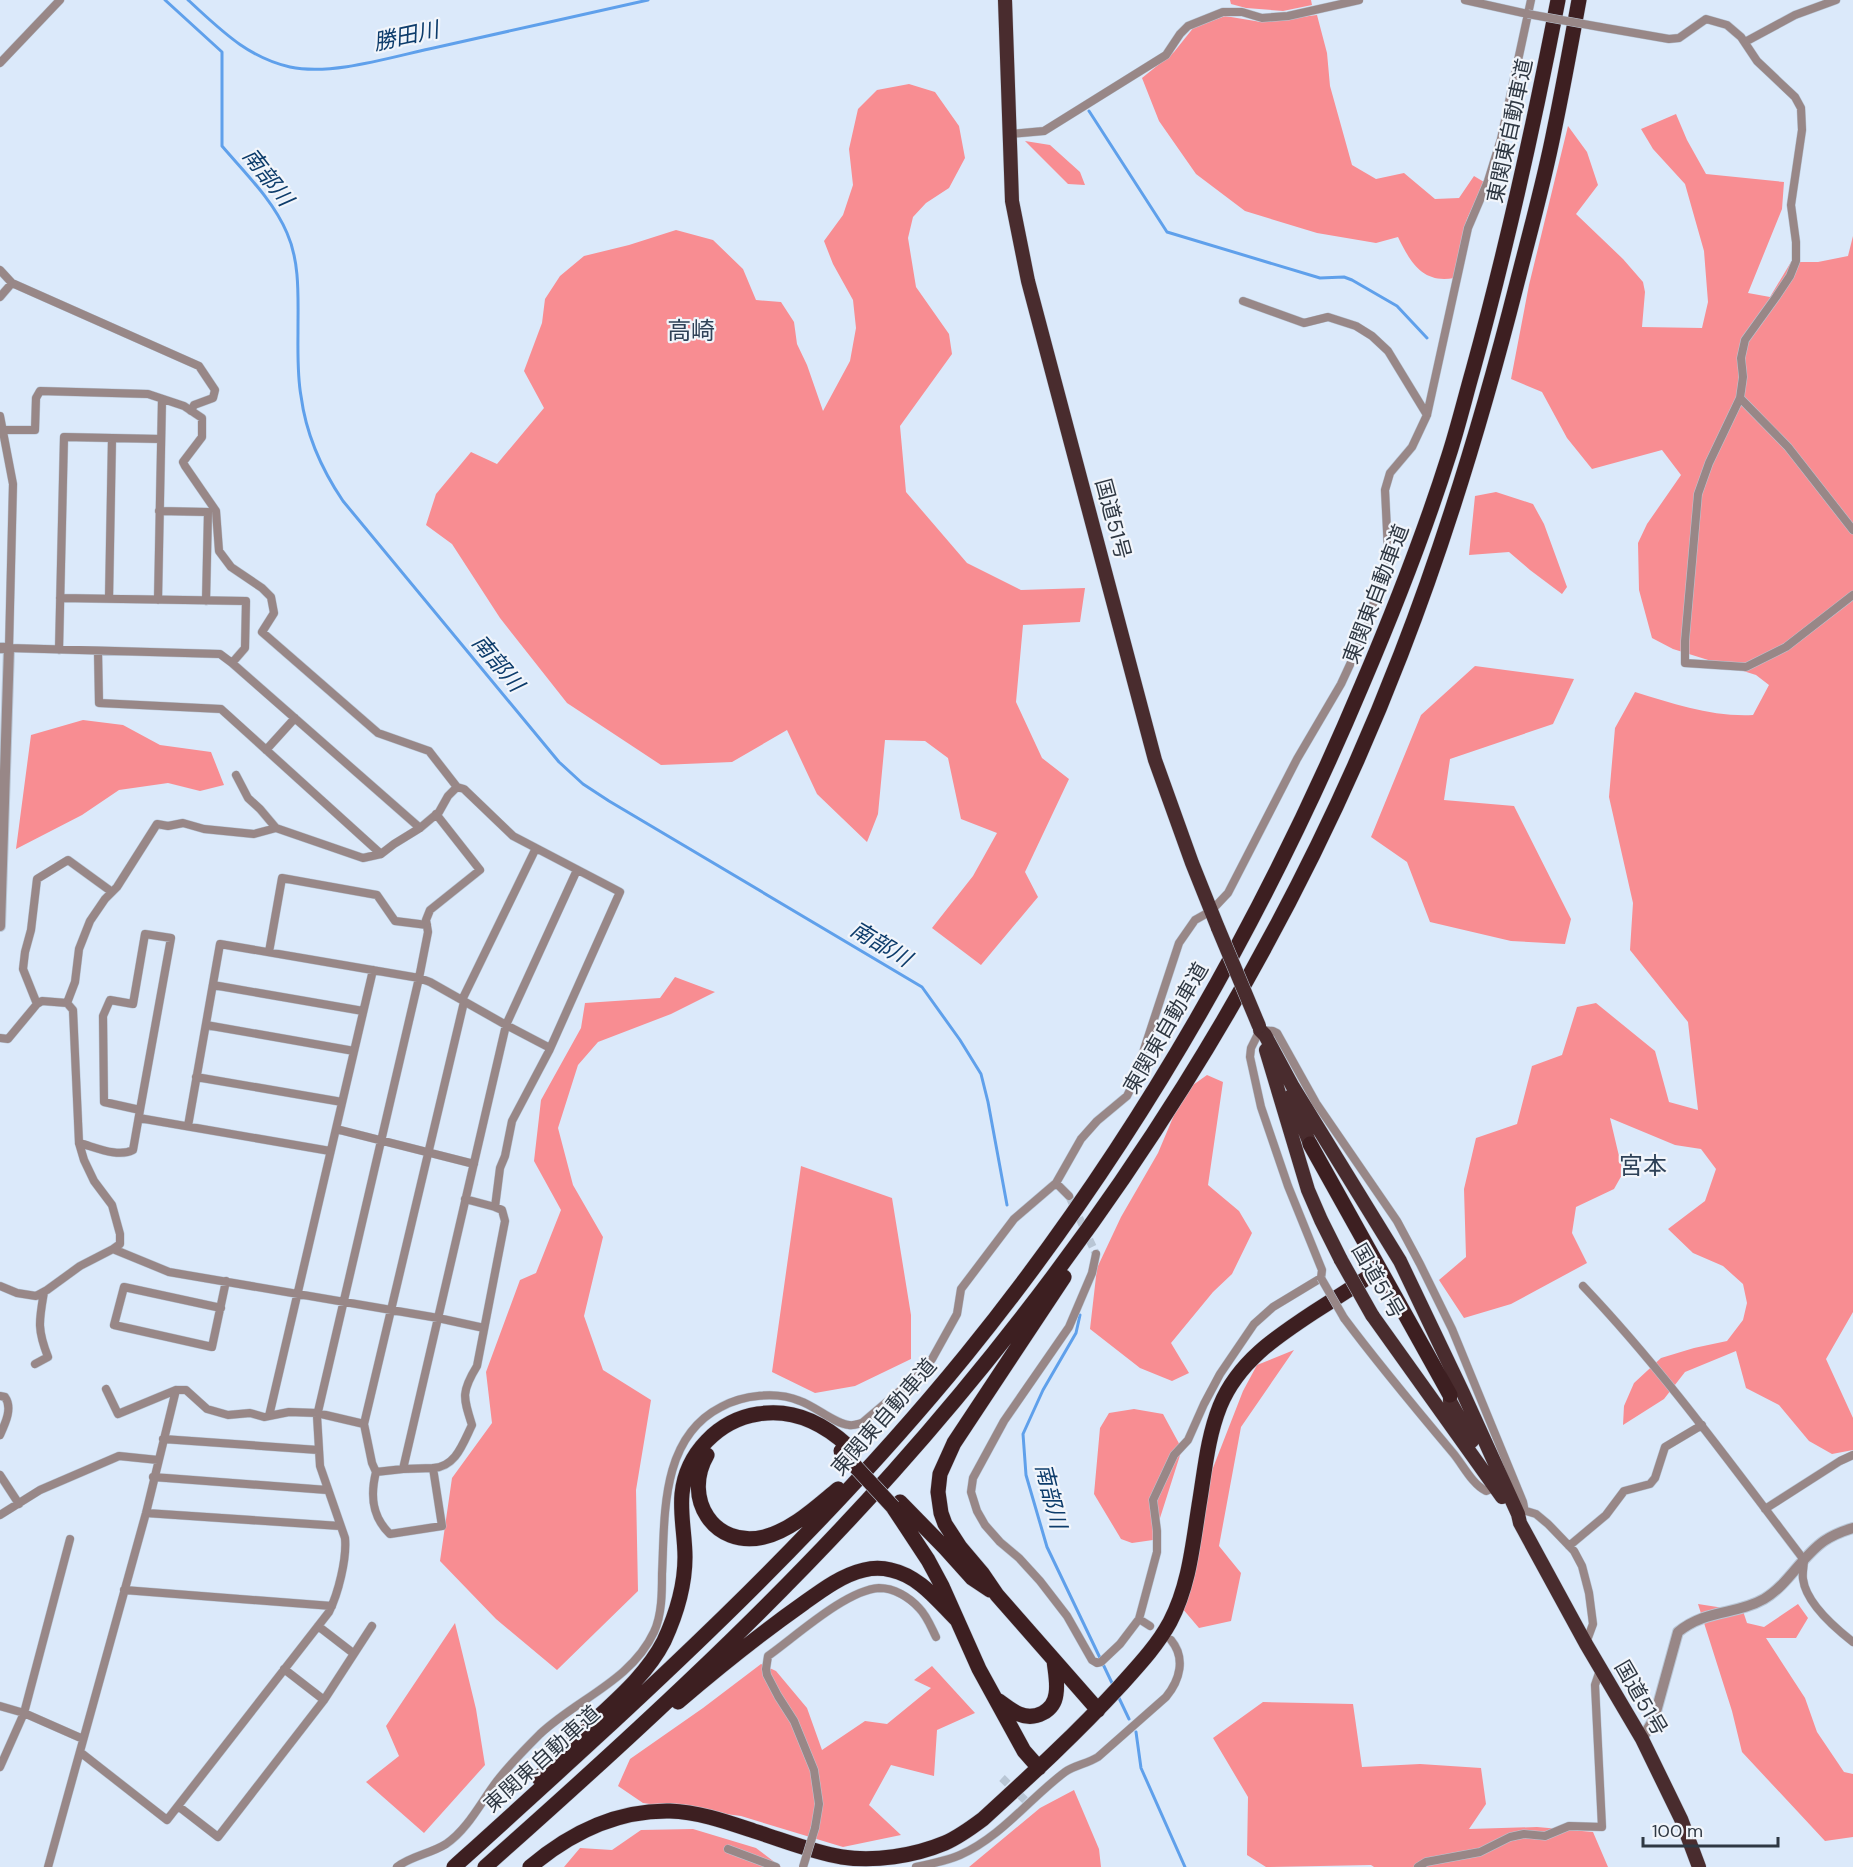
<svg xmlns="http://www.w3.org/2000/svg" width="1853" height="1867" viewBox="0 0 1853 1867" font-family="'DM Sans','Noto Sans JP',sans-serif">
<style>
.forest{fill:#f88d92}
.lines{fill:none;stroke-linecap:round;stroke-linejoin:round}
.stream{stroke:#5fa0eb;stroke-width:3}
.minor-tunnel{stroke:#b9c6d5;stroke-width:8;stroke-dasharray:8 4;stroke-linecap:butt}
.minor-casing{stroke:#b9c6d5;stroke-width:9}
.tertiary-casing{stroke:#b9c6d5;stroke-width:12}
.trunk-casing{stroke:#b9c6d5;stroke-width:15}
.motorway-casing{stroke:#b9c6d5;stroke-width:16}
.minor{stroke:#988787;stroke-width:8}
.tertiary{stroke:#988787;stroke-width:10}
.trunk{stroke:#492c2e;stroke-width:14}
.motorway{stroke:#3d1f21;stroke-width:15}
.minor-bridge-casing{stroke:#b9c6d5;stroke-width:9;stroke-linecap:butt}
.trunk-bridge-casing{stroke:#b9c6d5;stroke-width:15;stroke-linecap:butt}
.motorway-bridge-casing{stroke:#b9c6d5;stroke-width:16;stroke-linecap:butt}
.minor-bridge{stroke:#988787;stroke-width:8}
.trunk-bridge{stroke:#492c2e;stroke-width:14}
.motorway-bridge{stroke:#3d1f21;stroke-width:15}
.labels{text-anchor:middle;dominant-baseline:central;stroke-width:4.5;stroke-linejoin:round;paint-order:stroke}
.street-label{font-size:21px;fill:#2f3843;stroke:#f1f5fb}
.water-label{font-size:22px;font-style:italic;fill:#0d3c6b;stroke:#f1f5fb}
.quarter-label{font-size:24px;fill:#2f4258;stroke:#f1f5fb}
</style>
<rect width="100%" height="100%" fill="#dbe9fa"/>
<path class="forest" d="M1230 0H1311L1312 5 1283 11 1246 8 1231 4Z
M1317 15 1327 53 1330 86 1352 165 1376 179 1404 173 1435 199 1459 198 1474 176 1484 182 1467 219 1454 278C1423 284 1410 262 1398 237L1376 243 1317 233 1245 211 1196 174 1159 121 1142 78 1174 52 1194 27 1225 16 1261 22Z
M909 84 935 92 959 126 965 158 949 188 926 203 913 217 908 238 916 287 949 334 952 354 900 426 906 492 967 563 1021 590 1085 588 1080 622 1023 625 1016 702 1042 758 1069 779 1025 872 1038 897 981 965 932 928 973 876 997 833 961 819 948 758 925 741 885 740 878 814 867 842 817 794 787 730 732 762 661 765 567 703 500 618 452 544 426 525 436 494 471 452 497 464 544 408 524 371 542 323 545 299 560 276 584 256 629 245 676 230 713 240 743 269 756 300 781 302 794 322 797 344 807 365 823 411 850 361 856 328 853 300 833 264 824 241 843 215 853 185 849 149 858 109 877 90Z
M1676 114 1687 140 1706 174 1784 182 1782 209 1748 293 1770 297 1791 262H1818L1848 256 1853 236V1312L1826 1359 1853 1418V1450L1832 1454 1809 1441 1779 1405 1746 1388 1736 1351 1685 1372 1664 1399 1623 1425 1624 1406 1634 1383 1661 1358 1694 1348 1727 1341 1743 1320 1747 1303 1743 1284 1723 1266 1693 1253 1668 1229 1705 1201 1716 1169 1701 1149 1675 1145 1610 1118 1623 1173 1614 1189 1576 1207 1572 1233 1587 1263 1511 1304 1464 1318 1439 1280 1466 1257 1464 1189 1476 1138 1517 1124 1532 1066 1562 1055 1577 1007 1596 1003 1655 1051 1669 1102 1698 1110 1688 1022 1630 950 1633 903 1609 797 1615 728 1635 692C1674 704 1712 717 1753 715L1769 685 1756 675 1673 649 1652 638 1639 590 1638 543 1647 524 1681 475 1662 450 1592 469 1567 438 1542 392 1511 379 1529 285 1568 126 1587 152 1598 185 1576 214 1623 259 1643 282 1645 292 1642 327 1702 328 1708 302 1704 251 1685 184 1653 149 1641 129Z
M1025 141 1050 145 1080 172 1085 185 1068 184Z
M1496 492 1533 504 1544 524 1567 587 1562 594 1530 570 1509 552 1469 555 1475 496Z
M1475 666 1574 679 1553 724 1450 759 1444 800 1514 806 1571 919 1565 944 1511 941 1430 922 1407 862 1371 837 1421 715Z
M83 720 123 725 160 745 211 752 224 785 200 791 168 783 119 790 82 815 16 849 31 735Z
M675 977 715 992 671 1014 598 1042 578 1065 558 1128 573 1185 603 1237 584 1316 603 1370 651 1400 636 1490 638 1591 557 1670 496 1619 440 1561 452 1478 492 1423 486 1372 520 1280 536 1273 561 1210 534 1161 541 1100 581 1028 585 1003 660 998Z
M1207 1075 1223 1082 1208 1185 1239 1211 1252 1233 1232 1274 1213 1292 1171 1343 1189 1373 1172 1381 1140 1368 1090 1329 1097 1268 1121 1217 1158 1153 1177 1108 1193 1085Z
M801 1166 892 1198 911 1315V1359L855 1386 815 1393 772 1372Z
M1294 1350 1241 1427 1219 1546 1241 1573 1231 1621 1199 1628 1182 1608 1211 1473 1243 1391 1257 1365Z
M1134 1409 1163 1414 1182 1449 1153 1540 1132 1543 1121 1539 1094 1494 1100 1428 1109 1413Z
M1698 1604 1743 1611 1747 1623 1764 1627 1798 1604 1808 1618 1796 1638H1766L1805 1698 1817 1732 1844 1772 1853 1774V1837L1825 1841 1742 1752 1732 1711Z
M455 1623 476 1709 485 1765 424 1833 366 1782 399 1756 386 1726Z
M761 1664 776 1671 807 1708 822 1750 865 1721 887 1724 931 1688 914 1680 932 1666 975 1713 937 1730 934 1776 891 1765 869 1805 901 1835 843 1847 741 1816 643 1803 618 1786 630 1759 703 1708Z
M1263 1702 1353 1704 1362 1767 1420 1764 1481 1768 1486 1804 1469 1829 1537 1827 1593 1832 1608 1867H1374L1371 1865 1266 1867 1247 1855 1248 1797 1213 1738Z
M1074 1790 1099 1849 1101 1867H969L1040 1808Z
M693 1829 756 1848 781 1867H564L580 1848 612 1850 641 1830Z"/>
<g class="lines">
<path class="stream" d="M165 0 222 52V146C245 173 273 200 287 233 300 262 298 297 298 328 298 350 297 374 301 396 306 434 322 470 343 501L559 762 583 784 609 801 922 987 960 1040 981 1074 988 1102 1007 1205
M188 0C219 28 246 57 290 67 334 76 394 56 438 47 508 31 578 16 648 0
M1089 111 1167 232 1320 278 1344 277 1352 280 1397 306 1427 338
M1080 1315 1076 1333 1043 1390 1023 1434 1026 1475 1047 1547 1112 1683
M1119 1698 1129 1719
M1136 1732 1141 1768 1185 1867"/>
<path class="minor-tunnel" d="M1069 1196 1096 1254
M1002 1778 1029 1804"/>
<g class="minor-casing">
<path id="minor" d="M1465 0 1528 14
M1600 27 1669 39 1679 38 1706 19 1727 25 1741 37 1757 61 1795 97 1801 108 1802 130 1791 205 1796 242V261L1790 276 1776 297 1745 340 1741 358 1743 377 1740 398 1709 463 1698 494 1685 641V663L1746 667 1786 647 1853 595
M1745 42 1795 15 1836 0
M0 63 60 0
M1010 134 1044 131 1166 55 1180 34 1188 26 1223 12H1242L1262 18 1288 16 1359 0
M0 270 12 283 199 366 215 390 213 398 194 405 191 411
M0 297 12 283
M1243 301 1304 323 1328 317 1356 326 1372 336 1388 351 1427 415
M1740 398 1788 447 1853 530
M0 416 13 484 9 648 220 654 232 663 420 828
M0 430H35L36 398 40 391 148 394 184 406 202 418V437L183 462 185 466 216 511 219 551 231 567 262 588 271 597 274 613 262 632 378 733 429 751 457 787 448 796 439 812 420 828 394 844 381 854 363 858 276 828 260 809 248 798 236 775
M159 511 208 512 206 601
M60 598 246 601 245 648 232 663
M109 599 112 438
M158 600 162 399
M59 650 64 437 161 439
M98 651 99 703 221 709 381 854
M266 750 295 718
M457 787 464 789 513 836 620 892 549 1051 512 1121 505 1156 500 1168 495 1207
M269 952 282 878 377 895 395 921 427 925
M213 985 363 1011
M462 1000 536 848
M67 1003 75 982 79 949 90 921 105 899 117 887 157 824 168 826 183 823 204 829 254 834 276 828
M37 1004 42 1001 67 1003 73 1010 79 1143 84 1160 94 1181 112 1205 120 1234V1244L113 1249
M206 1025 354 1051
M0 1038 8 1039 37 1004 23 969 25 952 31 930 37 879 68 860 112 892
M550 1048 506 1025 577 870
M196 1077 342 1102
M139 1118 330 1151
M188 1126 220 944 419 978 430 982 506 1025 403 1469
M336 1129 474 1164
M79 1143C95 1147 118 1158 133 1150L140 1110 171 938 145 934 133 1004 110 1000 103 1016 104 1102 140 1110
M1056 1183 1069 1196
M1096 1254 1092 1273 1069 1327 1004 1421 973 1478 971 1492 977 1511 985 1525 1000 1542 1019 1558 1040 1581 1067 1616 1092 1660 1097 1663 1101 1662 1120 1644 1139 1619 1157 1552V1531L1153 1500 1174 1455 1188 1440 1204 1404 1220 1374 1254 1324 1273 1307 1321 1278 1322 1270 1288 1186 1261 1107 1250 1057 1251 1048 1260 1030 1273 1031 1277 1033 1316 1103 1397 1221 1420 1264 1452 1329 1523 1502 1524 1507 1518 1514
M0 1286 17 1293 36 1296 47 1290 80 1266 113 1249 169 1272 438 1318 484 1328
M1583 1286C1664 1371 1733 1467 1804 1560 1804 1566 1802 1573 1803 1579 1806 1603 1835 1628 1853 1642
M221 1308 124 1287 114 1325 212 1347 226 1281
M1344 1318C1379 1365 1416 1409 1453 1453 1463 1465 1472 1484 1486 1491L1496 1487
M35 1364 48 1357C37 1329 39 1321 44 1292
M106 1389 118 1414 176 1390H186L207 1409 228 1415 250 1413 264 1417 289 1412 317 1413 364 1424 464 1002
M0 1396 5 1397C13 1408 5 1424 0 1435
M269 1416 373 970
M364 1424 372 1463 376 1472
M163 1439 318 1450
M433 1468 442 1526 390 1534C372 1517 370 1496 376 1472L403 1469 433 1468C456 1467 463 1443 472 1425 463 1397 461 1392 477 1366L505 1221 502 1210 495 1207 465 1199
M0 1475 19 1504
M153 1477 327 1490
M1765 1509 1840 1461 1853 1455
M1523 1510 1536 1514 1548 1524 1574 1551 1582 1566 1589 1593 1593 1624 1586 1643
M146 1513 340 1526
M0 1515 40 1490 119 1456 158 1460
M1569 1546 1606 1515 1624 1491 1650 1484 1655 1478 1665 1447 1702 1425
M124 1590 332 1606
M1139 1619 1150 1626
M318 1626 353 1653
M284 1669 324 1700
M0 1706 24 1713 83 1739
M80 1752 167 1820 329 1612C338 1594 347 1559 345 1538L320 1466 317 1416 419 978 428 932 426 920 430 910 480 870 436 814
M0 1767 24 1713 70 1539
M178 1806 218 1837 324 1700 372 1626
M815 1828 819 1804 814 1770 794 1721 778 1696 767 1675 766 1669 768 1656C795 1637 846 1590 879 1588 894 1588 909 1597 919 1608 927 1616 931 1627 936 1637
M728 1849 776 1867
M48 1867 146 1513 176 1390
M397 1867C411 1856 430 1854 446 1844 468 1829 481 1802 497 1781 509 1765 525 1749 540 1734 577 1699 631 1681 654 1632 662 1615 662 1592 662 1574 665 1516 660 1438 721 1407 743 1395 776 1391 800 1401 815 1406 835 1424 849 1425 853 1426 858 1424 862 1423L922 1372 932 1359 957 1314 961 1289 1014 1219 1056 1183 1081 1139 1097 1121 1127 1096 1132 1086 1179 943 1195 920 1211 911 1228 893 1297 759 1341 684 1366 630 1388 551 1385 490 1390 473 1412 447 1427 415 1468 228 1488 181 1501 139 1531 0
M916 1867C931 1864 946 1861 960 1855 1001 1837 1030 1798 1065 1772 1075 1765 1087 1764 1098 1757L1166 1697C1180 1680 1186 1658 1171 1640
M1418 1867 1426 1862 1480 1852 1510 1837 1524 1834 1545 1836 1569 1826 1602 1827 1595 1685 1600 1670"/>
</g>
<g class="tertiary-casing">
<path id="tertiary" d="M0 648H9L0 926
M1642 1739 1654 1719 1678 1632C1706 1609 1736 1615 1764 1599 1788 1585 1801 1557 1824 1541 1833 1535 1843 1531 1853 1528"/>
</g>
<g class="trunk-casing">
<path id="trunk" d="M1005 0 1012 201 1028 281 1155 760 1192 863 1218 928
M1260 1030 1265 1035 1293 1087 1400 1261 1463 1393 1518 1514 1520 1523 1586 1644 1642 1739 1681 1819 1699 1867
M1266 1050 1308 1190 1321 1220 1341 1260
M1291 1096 1310 1144
M1372 1315 1502 1497
M1450 1395V1401L1472 1441"/>
</g>
<g class="motorway-casing">
<path id="motorway" d="M1310 1144 1450 1395
M1064 1277 954 1443 940 1474 938 1492 941 1513 945 1524 960 1547 982 1573 997 1595 1098 1710
M707 1455C682 1498 714 1549 764 1537 792 1530 816 1507 838 1489
M900 1502 945 1548 972 1578 990 1590
M893 1507 928 1560 942 1586 979 1669 1024 1751 1039 1768
M999 1701C1005 1705 1012 1711 1019 1714 1035 1721 1054 1711 1056 1694 1058 1683 1055 1671 1054 1660
M678 1702C719 1667 760 1634 804 1603 822 1590 842 1575 864 1570 872 1568 883 1568 891 1570 919 1576 937 1600 956 1619
M539 1778C551 1765 563 1751 576 1738 606 1708 644 1680 664 1641 676 1615 685 1586 685 1557 685 1536 680 1515 682 1494 686 1453 719 1420 758 1414 794 1408 823 1423 848 1446
M454 1867C633 1705 813 1543 966 1355 1130 1153 1261 925 1362 685 1394 610 1424 534 1449 455 1458 427 1465 398 1473 370 1507 247 1534 124 1558 0
M485 1867C626 1742 767 1613 893 1472 1107 1232 1285 955 1401 654 1448 533 1485 409 1517 283 1530 232 1544 182 1554 131 1563 88 1571 44 1579 0
M530 1867C570 1833 616 1810 670 1811 699 1812 727 1822 754 1831 783 1840 812 1852 842 1857 874 1862 914 1856 945 1843 959 1837 971 1828 983 1819 1030 1776 1077 1733 1120 1686 1138 1666 1157 1646 1170 1622 1190 1584 1193 1541 1200 1499 1205 1468 1208 1436 1220 1406 1238 1362 1276 1337 1314 1312 1336 1298 1358 1284 1379 1270"/>
</g>
<use href="#minor" class="minor"/>
<use href="#tertiary" class="tertiary"/>
<use href="#trunk" class="trunk"/>
<use href="#motorway" class="motorway"/>
<g class="minor-bridge-casing">
<path id="minor-bridge" d="M1528 14 1600 27
M1321 1278 1344 1318
M803 1867 815 1828"/>
</g>
<g class="trunk-bridge-casing">
<path id="trunk-bridge" d="M1218 928 1259 1026
M1341 1260 1372 1315"/>
</g>
<g class="motorway-bridge-casing">
<path id="motorway-bridge" d="M841 1451 893 1507"/>
</g>
<use href="#minor-bridge" class="minor-bridge"/>
<use href="#trunk-bridge" class="trunk-bridge"/>
<use href="#motorway-bridge" class="motorway-bridge"/>
</g>
<g class="labels">
<g class="street-label">
<text transform="translate(1510 131) rotate(-78)">東関東自動車道</text>
<text transform="translate(1113 519) rotate(75)">国道51号</text>
<text transform="translate(1376 594) rotate(-69)">東関東自動車道</text>
<text transform="translate(1166 1028) rotate(-60)">東関東自動車道</text>
<text transform="translate(1378 1281) rotate(60)">国道51号</text>
<text transform="translate(884 1417) rotate(-49)">東関東自動車道</text>
<text transform="translate(1641 1698) rotate(60)">国道51号</text>
<text transform="translate(542 1759) rotate(-42)">東関東自動車道</text>
</g>
<g class="water-label">
<text transform="translate(406 36) rotate(-12)">勝田川</text>
<text transform="translate(268 177) rotate(52)">南部川</text>
<text transform="translate(498 663) rotate(50)">南部川</text>
<text transform="translate(881 944) rotate(31)">南部川</text>
<text transform="translate(1051 1496) rotate(76)">南部川</text>
</g>
<g class="quarter-label">
<text x="691" y="330">高崎</text>
<text x="1643" y="1165">宮本</text>
</g>
</g>
<path d="M1643 1837v9h135v-9" fill="none" stroke="#2f3843" stroke-width="3"/>
<text x="1652" y="1837" font-size="18" fill="#2f3843" stroke="#f1f5fb" stroke-width="4.5" paint-order="stroke">100 m</text>
</svg>
